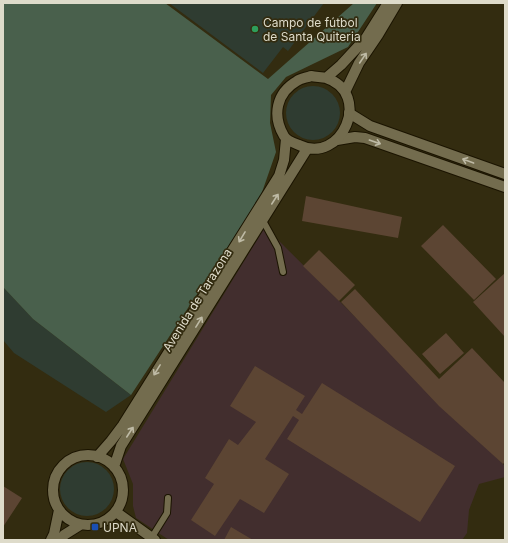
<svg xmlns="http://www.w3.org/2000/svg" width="508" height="543" viewBox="0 0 508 543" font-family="Inter,sans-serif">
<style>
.education{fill:#422e2e}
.green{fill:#2f3c31}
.forest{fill:#49604c}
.building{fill:#5c4533}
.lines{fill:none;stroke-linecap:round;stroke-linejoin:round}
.service-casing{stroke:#1b1400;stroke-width:8}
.minor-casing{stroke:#1b1400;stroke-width:12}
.tertiary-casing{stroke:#1b1400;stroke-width:12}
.secondary-casing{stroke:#1b1400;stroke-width:12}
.service{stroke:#736c4e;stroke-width:6}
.minor{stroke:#736c4e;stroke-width:10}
.tertiary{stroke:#736c4e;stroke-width:10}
.secondary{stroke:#736c4e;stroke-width:10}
.oneway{stroke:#bebaa5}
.leisure-dot{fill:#2e9e5b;stroke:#332c10;stroke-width:1.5}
.transit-dot{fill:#1a4fb4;stroke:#332c10;stroke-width:1.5}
.labels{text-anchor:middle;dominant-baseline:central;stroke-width:3.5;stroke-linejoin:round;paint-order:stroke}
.poi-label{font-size:12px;fill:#dedbca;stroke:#332c10;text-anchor:start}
.street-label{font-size:12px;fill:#dedbca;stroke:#332c10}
</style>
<rect width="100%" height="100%" fill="#332c10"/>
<path class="education" d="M265 227 505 466V477L479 484 469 510 467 533 462 540H169L136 518 133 506V484L123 459Z"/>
<path class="green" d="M169 3H324L288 51 283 47 263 73Z
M286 113a27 27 0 1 1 54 0a27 27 0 1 1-54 0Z
M3 287 33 319 131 395 106 412 14 353 3 340Z
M60 489a27 27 0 1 1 54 0a27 27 0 1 1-54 0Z"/>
<path class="forest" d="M3 3H165L268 79 354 3H377L348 47 286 77 271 95 270 123 276 152 260 198 131 395 33 319 3 287Z"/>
<path class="building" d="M306 196 402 217 398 238 302 221Z
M443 225 496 279 474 300 421 246Z
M319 250 355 285 339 301 303 266Z
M505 273V337L473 302Z
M355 289 439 379 472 348 505 383V462L503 464 439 406 341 302Z
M446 333 464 353 440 374 422 354Z
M255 366 305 396 296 410 302 414 322 383 455 466 420 522 287 439 299 420 293 416 265 459 289 474 264 513 240 499 215 536 191 520 214 484 205 478 229 439 238 445 256 422 230 406Z
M3 486 22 498 3 527Z
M231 527 253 540H224Z"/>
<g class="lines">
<g class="service-casing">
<path id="service" d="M262 219 278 248 283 272
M152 537 167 513 168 498"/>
</g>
<g class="minor-casing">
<path id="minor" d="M116 512 155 540"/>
</g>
<g class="tertiary-casing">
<path id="tertiary" d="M349 113 370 126 505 174
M337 140 355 137 365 138 505 187"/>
</g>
<g class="secondary-casing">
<path id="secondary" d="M311 76C316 77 322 77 326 78 373 93 342 166 299 145 294 143 287 141 284 136 272 116 276 93 297 81 301 78 306 78 311 76Z
M326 78 341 65 366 38 388 3
M345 92 359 63 378 35 397 3
M53 490a35 35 0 1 1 70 0a35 35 0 1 1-70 0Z
M97 457 111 441 123 425 279 176 284 160 286 139
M114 467 121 446 307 149
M51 540 54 534 59 510
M61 540 64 535 80 525"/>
</g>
<use href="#service" class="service"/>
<use href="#minor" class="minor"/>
<use href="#tertiary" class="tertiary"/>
<use href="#secondary" class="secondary"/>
</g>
<defs><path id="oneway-shaft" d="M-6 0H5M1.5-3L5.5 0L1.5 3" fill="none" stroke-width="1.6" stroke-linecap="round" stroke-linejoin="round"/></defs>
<g class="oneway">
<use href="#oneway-shaft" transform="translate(363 58) rotate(-56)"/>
<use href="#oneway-shaft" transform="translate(375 142) rotate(19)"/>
<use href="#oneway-shaft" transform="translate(468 161) rotate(-160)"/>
<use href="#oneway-shaft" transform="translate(275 199) rotate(-57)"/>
<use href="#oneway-shaft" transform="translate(242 237) rotate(121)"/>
<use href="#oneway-shaft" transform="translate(199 322) rotate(-58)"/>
<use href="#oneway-shaft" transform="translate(157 370) rotate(122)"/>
<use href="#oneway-shaft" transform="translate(130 432) rotate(-57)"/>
</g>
<circle class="leisure-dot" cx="255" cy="29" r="4"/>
<rect class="transit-dot" x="91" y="523" width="8" height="8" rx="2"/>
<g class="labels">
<g class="poi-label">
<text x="263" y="22">Campo de fútbol<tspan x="263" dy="14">de Santa Quiteria</tspan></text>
<text x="103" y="527">UPNA</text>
</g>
<g class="street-label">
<text transform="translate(197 300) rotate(-58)">Avenida de Tarazona</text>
</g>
</g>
<rect width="508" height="543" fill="none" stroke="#dedbca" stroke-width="8"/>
</svg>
